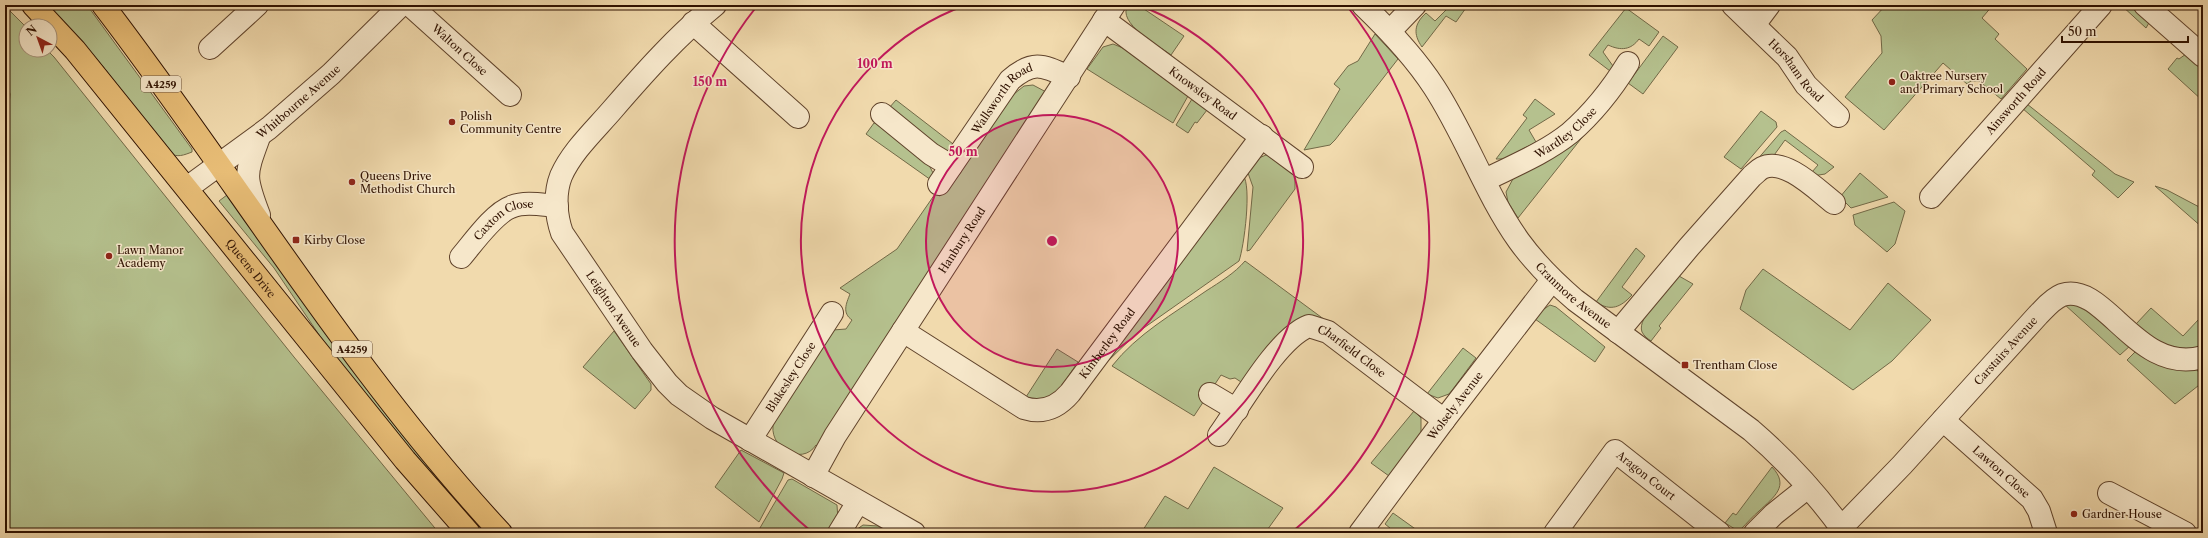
<svg xmlns="http://www.w3.org/2000/svg" width="2208" height="538" viewBox="0 0 2208 538" font-family="'Libre Caslon Text',serif">
<style>
.green{fill:#b5c18e;stroke:#726947}
.lines{fill:none;stroke-linecap:round;stroke-linejoin:round}
.minor-casing{stroke:#60432b;stroke-width:24}
.major-casing{stroke:#2f1100;stroke-width:24}
.minor{stroke:#f6e7ca;stroke-width:22}
.major{stroke:#e8bd76;stroke-width:22}
.ring{fill:none;stroke:#c2185b;stroke-width:2}
.poi-dot{fill:#8f2418;stroke:#f6e7ca;stroke-width:1.5}
.labels{text-anchor:middle;dominant-baseline:central;stroke-width:3;stroke-linejoin:round;paint-order:stroke}
.shield{fill:#f6e7ca;stroke:#6b513d;stroke-width:1}
.shield-label{font-size:10px;font-weight:bold;fill:#2f1100}
.street-label{font-size:11px;fill:#2f1100;stroke:#f6e7ca}
.poi-label{font-size:11px;fill:#2f1100;stroke:#f6e7ca;text-anchor:start}
.centre{fill:#c2185b;stroke:#f6e7ca;stroke-width:2}
.ring-label{font-size:12px;text-anchor:middle;font-weight:bold;fill:#c2185b;stroke:#f6e7ca;stroke-width:3;stroke-linejoin:round;paint-order:stroke}
</style>
<rect width="100%" height="100%" fill="#f1daad"/>
<filter id="stains"><feTurbulence type="fractalNoise" baseFrequency=".005" numOctaves="4"/><feColorMatrix values="0 0 0 0 .2 0 0 0 0 .09 0 0 0 0 .02 0 0 0 .5 -.17"/></filter>
<radialGradient id="worn" r=".72"><stop offset=".6" stop-color="#630" stop-opacity="0"/><stop offset="1" stop-color="#630" stop-opacity=".3"/></radialGradient>
<path class="green" d="M48 5H87L192 149V152C184 155 177 158 170 153L101 64Z
M1128 5H1146L1144 9 1184 36 1171 55C1159 46 1116 23 1128 5Z
M1451 5H1468L1456 22 1446 16 1422 47C1413 34 1414 24 1426 13L1435 21Z
M1886 5H1993L1982 18 1999 34 1995 39 2027 69 2001 99 1979 81H1971L1967 84 1943 63 1884 130 1845 97 1882 53 1881 36 1872 20Z
M2121 5 2136 6 2150 21 2146 28Z
M5 6 26 27V50H47L54 57 294 357 439 533H5V152L10 94 5 77Z
M1626 8 1659 32 1649 46 1639 39C1631 50 1621 51 1608 45L1603 52 1613 66 1610 71 1589 55Z
M1375 34 1398 59 1335 140 1330 145 1304 150 1340 89 1334 84 1348 66 1358 61Z
M1663 36 1678 47 1643 94 1628 83Z
M1113 44 1123 48 1188 96 1173 123 1087 69 1103 47Z
M2186 54 2203 66V101L2168 69 2177 58 2179 59Z
M1033 85 1048 93 820 448 816 445C802 467 766 447 774 421L833 330 846 329 852 320C842 313 846 304 850 294L840 288 897 249 935 194 940 196 1014 94 1024 86Z
M1192 99 1207 110 1197 123 1195 122 1188 133 1176 125Z
M1535 99 1555 114 1529 130 1536 142 1504 159H1496L1527 118 1523 115Z
M896 100 957 147 945 152 889 108Z
M2027 104 2115 174 2134 182 2118 198 2092 175 2095 171 2022 108Z
M1761 111 1776 122 1777 127 1741 169 1724 157Z
M874 123 878 124 929 165 933 173 931 180 866 134Z
M1588 130 1518 218 1508 202 1506 192 1515 175Z
M1785 130 1786 131 1834 167 1825 174 1813 176 1812 172 1818 165 1785 140 1772 158 1756 161 1781 132Z
M1266 155H1274L1295 175V189L1250 250 1247 251 1253 187 1248 173 1259 158Z
M1860 173 1888 197 1851 208 1840 197Z
M1243 175C1252 186 1244 247 1239 261L1138 332 1107 362 1103 360Z
M2155 186 2167 190 2203 209V228Z
M227 195C314 307 388 429 486 533H482L439 486 334 357 274 268 219 201Z
M1894 202 1905 211 1895 244 1887 252 1855 225 1853 215Z
M1636 248 1645 256 1622 287 1632 295C1621 307 1611 312 1596 302Z
M1245 261 1325 320 1244 384 1235 378 1230 379 1221 375 1194 416 1112 366C1137 334 1173 314 1206 291 1220 282 1235 273 1245 261Z
M1763 269 1850 330 1888 283 1931 320 1892 361 1853 390 1740 309 1746 290Z
M1679 276 1693 284 1659 326 1661 328 1651 341C1648 339 1644 336 1642 332 1636 317 1670 287 1679 276Z
M2080 303 2131 345 2120 355 2064 304Z
M1550 305 1556 307 1605 347 1595 362 1535 319 1541 311Z
M2151 308 2183 336 2199 319 2203 323V342L2197 348C2167 350 2158 342 2136 324Z
M614 331 651 384V390L635 409 583 367Z
M1463 348 1476 358 1453 389 1449 394 1438 398 1427 394Z
M1057 349 1078 362C1064 381 1054 407 1026 397Z
M2136 351C2153 364 2175 371 2196 369L2203 377V382L2175 404 2127 360Z
M1414 411 1421 418V433L1389 476 1371 463Z
M741 450 784 473 782 479 759 522 715 487Z
M1214 467 1283 508 1265 533H1141L1165 496 1188 509Z
M1772 467C1790 486 1774 497 1759 511 1753 516 1747 523 1741 529H1735L1725 523 1733 513 1736 515Z
M792 479 837 505 838 520 832 533H757L788 480Z
M1393 513 1421 533H1396L1385 524Z
M863 525 878 526 891 533 853 532Z"/>
<g class="lines">
<g class="minor-casing">
<g id="minor">
<path id="s1" d="M410 5 510 95"/>
<path id="s2" d="M715 5C677 36 645 72 613 109 595 130 572 151 561 176 554 194 556 216 562 233L642 351 667 383 679 395 712 418 914 533"/>
<path id="s3" d="M1363 5C1389 30 1414 56 1434 87 1466 136 1485 193 1519 241 1535 263 1554 282 1575 300L1751 430C1787 461 1818 495 1845 533"/>
<path id="s4" d="M1733 5 1787 57 1806 85 1838 116"/>
<path d="M2145 5 2203 56"/>
<path id="s5" d="M1104 20 1302 167"/>
<path d="M693 23 798 117"/>
<path d="M1754 25 1769 5"/>
<path d="M1390 31 1415 5"/>
<path d="M210 48 257 5"/>
<path d="M882 114 931 154 951 166"/>
<path id="s6" d="M1485 180C1513 166 1545 153 1570 133 1593 113 1612 89 1628 63"/>
<path id="s7" d="M939 184 1010 80C1033 60 1042 65 1069 77"/>
<path id="s8" d="M187 188 269 128 331 74 401 5"/>
<path id="s9" d="M1931 197 2101 5"/>
<path d="M259 215C244 176 245 175 259 137"/>
<path id="s10" d="M461 257C473 243 494 213 511 207 525 201 543 205 557 206"/>
<path id="s11" d="M903 331 1024 408C1043 414 1058 407 1070 393L1262 136"/>
<path d="M1618 332 1689 247 1752 176C1755 174 1758 170 1762 168 1785 157 1817 190 1834 203"/>
<path d="M1210 394 1237 410"/>
<path id="s12" d="M1943 420 2032 499 2039 511 2046 533"/>
<path id="s13" d="M1219 435C1240 406 1277 338 1309 326L1328 332 1444 420"/>
<path id="s14" d="M750 440 832 313"/>
<path id="s15" d="M813 476 835 436 1114 5"/>
<path d="M2109 493 2185 533"/>
<path id="s16" d="M1841 528 1902 465 2038 315C2045 308 2052 299 2062 295 2105 281 2137 376 2203 357"/>
<path d="M839 533 858 502"/>
<path id="s17" d="M1360 533 1444 420 1552 280"/>
<path id="s18" d="M1555 533 1615 451 1719 533"/>
<path d="M1755 533 1774 514 1808 487"/>
</g>
</g>
<g class="major-casing">
<g id="major">
<path id="s19" d="M33 5 75 50 405 460 469 533"/>
<path d="M103 5C237 180 351 371 501 533"/>
</g>
</g>
<use href="#minor" class="minor"/>
<use href="#major" class="major"/>
</g>
<circle cx="1052" cy="241" r="126" fill="#c2185b" fill-opacity=".12"/>
<g class="ring">
<circle cx="1052" cy="241" r="126"/>
<path d="M1138 5A251 251 0 1 1 966 5"/>
<path d="M812 532A377 377 0 0 1 757 6M1347 6A377 377 0 0 1 1292 532"/>
</g>
<g class="poi-dot">
<circle cx="1892" cy="82" r="4"/>
<circle cx="452" cy="122" r="4"/>
<circle cx="352" cy="182" r="4"/>
<rect x="292" y="236" width="8" height="8" rx="2"/>
<circle cx="109" cy="256" r="4"/>
<rect x="1681" y="361" width="8" height="8" rx="2"/>
<circle cx="2074" cy="514" r="4"/>
</g>
<g class="labels">
<g class="shield">
<rect x="141" y="76" width="40" height="16" rx="3"/>
<rect x="332" y="341" width="40" height="16" rx="3"/>
</g>
<g class="shield-label">
<text x="161" y="84">A4259</text>
<text x="352" y="349">A4259</text>
</g>
<g class="street-label">
<text stroke="none"><textPath href="#s1" startOffset="67">Walton Close</textPath></text>
<text stroke="none"><textPath href="#s4" startOffset="91">Horsham Road</textPath></text>
<text stroke="none"><textPath href="#s5" startOffset="123">Knowsley Road</textPath></text>
<text stroke="none"><textPath href="#s8" startOffset="141">Whitbourne Avenue</textPath></text>
<text stroke="none"><textPath href="#s9" startOffset="128">Ainsworth Road</textPath></text>
<text stroke="none"><textPath href="#s7" startOffset="107">Wallsworth Road</textPath></text>
<text stroke="none"><textPath href="#s6" startOffset="94">Wardley Close</textPath></text>
<text stroke="none"><textPath href="#s10" startOffset="59">Caxton Close</textPath></text>
<text stroke="none"><textPath href="#s15" startOffset="279">Hanbury Road</textPath></text>
<text stroke="none"><textPath href="#s19" startOffset="342">Queens Drive</textPath></text>
<text stroke="none"><textPath href="#s3" startOffset="362">Cranmore Avenue</textPath></text>
<text stroke="none"><textPath href="#s2" startOffset="381">Leighton Avenue</textPath></text>
<text stroke="none"><textPath href="#s11" startOffset="257">Kimberley Road</textPath></text>
<text stroke="none"><textPath href="#s16" startOffset="242">Carstairs Avenue</textPath></text>
<text stroke="none"><textPath href="#s13" startOffset="193">Charfield Close</textPath></text>
<text stroke="none"><textPath href="#s14" startOffset="75">Blakesley Close</textPath></text>
<text stroke="none"><textPath href="#s17" startOffset="159">Wolsely Avenue</textPath></text>
<text stroke="none"><textPath href="#s12" startOffset="78">Lawton Close</textPath></text>
<text stroke="none"><textPath href="#s18" startOffset="141">Aragon Court</textPath></text>
</g>
<g class="poi-label">
<text x="1900" y="76">Oaktree Nursery<tspan x="1900" dy="13">and Primary School</tspan></text>
<text x="460" y="116">Polish<tspan x="460" dy="13">Community Centre</tspan></text>
<text x="360" y="176">Queens Drive<tspan x="360" dy="13">Methodist Church</tspan></text>
<text x="304" y="240">Kirby Close</text>
<text x="117" y="250">Lawn Manor<tspan x="117" dy="13">Academy</tspan></text>
<text x="1693" y="365">Trentham Close</text>
<text x="2082" y="514">Gardner House</text>
</g>
</g>
<circle cx="1052" cy="241" r="6" class="centre"/>
<g class="ring-label">
<text x="875" y="68">100 m</text>
<text x="710" y="86">150 m</text>
<text x="963" y="156">50 m</text>
</g>
<rect width="2208" height="538" fill="none" stroke="#f1daad" stroke-width="20"/>
<rect x="6" y="6" width="2196" height="526" fill="none" stroke="#2f1100" stroke-width="2"/>
<rect x="10" y="10" width="2188" height="518" fill="none" stroke="#2f1100"/>
<g transform="translate(38 38) rotate(319)"><circle r="19" fill="#f6e7ca" stroke="#a69179"/>
<path d="M0-3L7 15L0 10L-7 15Z" fill="#8f2418"/>
<text y="-6" font-size="11" font-weight="bold" text-anchor="middle" fill="#2f1100">N</text>
</g>
<path d="M2062 36v6h126v-6" fill="none" stroke="#2f1100" stroke-width="2"/>
<text x="2068" y="36" font-size="12" fill="#2f1100" stroke="#f6e7ca" stroke-width="3" paint-order="stroke">50 m</text>
<rect width="100%" height="100%" filter="url(#stains)"/>
<rect width="100%" height="100%" fill="url(#worn)"/>
</svg>
